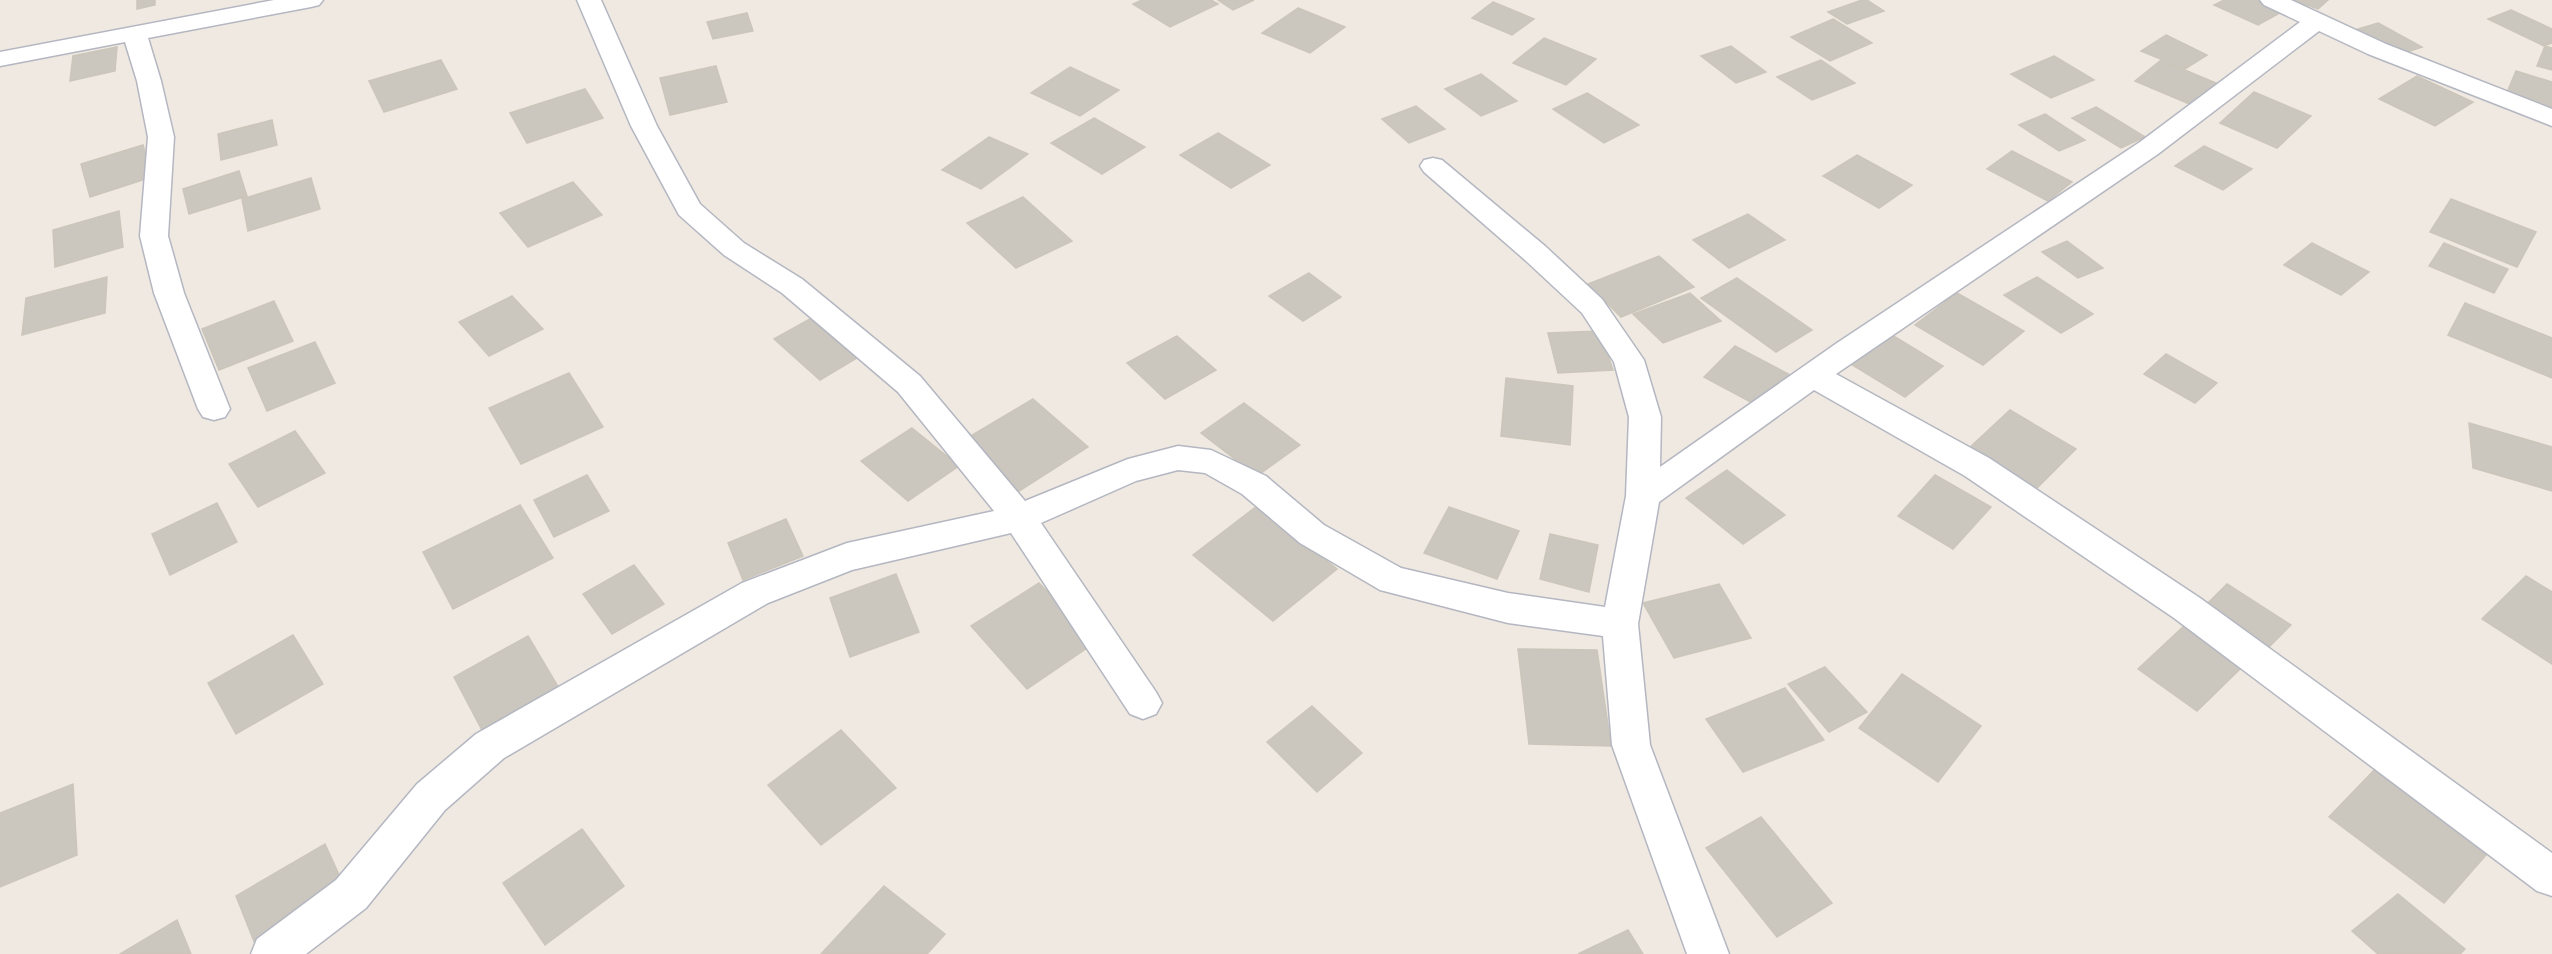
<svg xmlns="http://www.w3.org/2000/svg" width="2552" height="954" viewBox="0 0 2552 954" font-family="'Roboto Condensed',sans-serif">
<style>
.building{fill:#cbc7bf;stroke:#cbc5ba;stroke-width:1.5}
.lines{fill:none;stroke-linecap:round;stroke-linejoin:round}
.street-casing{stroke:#b4b7c1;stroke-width:3}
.street{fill:#fff;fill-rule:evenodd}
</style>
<rect width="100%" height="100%" fill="#efe9e1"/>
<path class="building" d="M137 0H155V5L137 9Z
M1142 0H1211L1218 4 1170 27 1133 4Z
M1218 0H1254L1233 10Z
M1862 0H1867L1884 11 1847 24 1828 12Z
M2224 0H2262L2285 10 2258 25 2214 5Z
M2293 0H2328L2318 9Z
M1493 2 1534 19 1512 35 1472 18Z
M1298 8 1345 27 1310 53 1262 33Z
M2511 10 2552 29V43L2544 46 2488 19Z
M747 13 753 31 713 39 707 22Z
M1833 19 1872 43 1830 61 1791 37Z
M2378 23 2422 47 2398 55 2355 30Z
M2166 35 2207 55 2185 69 2141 51Z
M1544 38 1596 59 1566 85 1513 63Z
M1731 46 1766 72 1736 83 1701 56Z
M2545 46 2552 48V70L2537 66Z
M117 47 115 71 70 81 73 56Z
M2054 56 2094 80 2051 98 2011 74Z
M441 60 457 89 384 112 369 81Z
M1821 60 1855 83 1812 100 1777 77Z
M2161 60 2223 86 2199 108 2135 81Z
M716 66 727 102 670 115 660 78Z
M1070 67 1119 90 1080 116 1031 93Z
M2516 71 2552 82V109L2506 95Z
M1481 74 1517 101 1481 116 1445 89Z
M2417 76 2473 102 2435 126 2379 99Z
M585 89 603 118 527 143 510 113Z
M2254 92 2311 116 2277 148 2220 123Z
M1587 93 1639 125 1604 143 1553 109Z
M1416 106 1445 129 1409 143 1382 119Z
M2096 107 2145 137 2121 148 2072 118Z
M2045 114 2085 140 2059 151 2019 125Z
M1094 118 1145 147 1102 174 1051 143Z
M272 120 277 145 221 160 218 134Z
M1218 133 1270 165 1231 188 1180 155Z
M989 137 1028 154 981 189 942 170Z
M143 145 152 177 90 197 81 164Z
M2204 146 2252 169 2223 190 2175 166Z
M2012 151 2072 182 2048 201 1987 169Z
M1857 155 1912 185 1879 208 1823 176Z
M239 171 247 196 189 214 183 189Z
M311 178 320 209 248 231 242 199Z
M573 182 602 215 528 247 500 213Z
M1023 197 1072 241 1016 268 967 223Z
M2451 199 2536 232 2517 267 2430 232Z
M119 211 123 247 55 267 53 230Z
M1748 214 1785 240 1729 268 1693 240Z
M2067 241 2103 268 2078 278 2042 252Z
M2312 243 2369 272 2341 295 2284 265Z
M2444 243 2508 269 2494 293 2429 266Z
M1659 256 1694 287 1621 317 1588 284Z
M1309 273 1341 297 1303 321 1269 296Z
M107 277 105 313 22 335 26 298Z
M2037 277 2093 314 2061 333 2004 295Z
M1737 278 1812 330 1776 352 1701 298Z
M1690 293 1721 321 1663 343 1633 314Z
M1957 293 2024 331 1983 365 1915 325Z
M512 296 543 329 489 356 459 322Z
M274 301 293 341 219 370 202 329Z
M2465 303 2552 338V378L2448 335Z
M810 319 857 358 820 380 774 339Z
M1600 331 1613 370 1558 373 1548 333Z
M1887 332 1943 366 1905 397 1849 363Z
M1177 336 1216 370 1165 399 1127 363Z
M315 342 335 383 267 411 248 368Z
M1735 346 1792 376 1762 408 1704 377Z
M2166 354 2217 383 2195 403 2144 374Z
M569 373 603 427 521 464 489 408Z
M1506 378 1573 386 1570 445 1501 436Z
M1033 399 1088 447 1013 495 959 443Z
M1244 403 1300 445 1257 476 1201 433Z
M2010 410 2076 449 2036 489 1968 449Z
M2469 423 2552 447V491L2473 468Z
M912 428 959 466 908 501 861 461Z
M295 431 325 473 258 507 229 464Z
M1727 470 1785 515 1743 544 1686 498Z
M587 475 609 511 554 537 534 500Z
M1935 475 1991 507 1953 549 1898 516Z
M217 503 237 542 170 575 152 534Z
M520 505 553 558 453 609 423 552Z
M1257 506 1337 569 1273 621 1193 555Z
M1449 507 1519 531 1497 579 1424 553Z
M786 519 803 556 743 580 728 543Z
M1550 534 1598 545 1589 592 1540 579Z
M634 565 664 604 612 634 583 594Z
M896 574 919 632 850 657 830 598Z
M2526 576 2552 592V664L2482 619Z
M1039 583 1096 642 1027 689 971 626Z
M1719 584 1751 638 1674 658 1643 603Z
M2227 584 2291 625 2266 650 2203 608Z
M2183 627 2241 668 2197 711 2138 669Z
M293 635 323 684 236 734 208 683Z
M528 636 560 690 483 732 454 677Z
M1518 649 1597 650 1611 746 1529 744Z
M1825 667 1867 712 1829 732 1788 684Z
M1902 674 1981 726 1938 782 1859 728Z
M1785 688 1824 740 1743 772 1706 719Z
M1312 706 1362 753 1317 792 1267 742Z
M841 730 896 788 821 845 768 785Z
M2380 764 2494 846 2444 903 2329 817Z
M73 784 77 855 0 887V813Z
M1761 817 1832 903 1777 937 1706 848Z
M582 829 624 886 545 945 503 883Z
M325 844 346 890 255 944 236 896Z
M884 886 945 934 927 954H821Z
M2398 894 2465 949 2460 954H2378L2352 931Z
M177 920 191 954H120Z
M1628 930 1643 954H1578Z"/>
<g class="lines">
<g class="street-casing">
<path id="street" d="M274 0H323L319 5 311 7 148 38 161 81 174 137 168 236 184 293 230 409 225 417 214 420 203 417 198 409 154 293 140 236 148 137 137 81 125 42 0 66V52Z
M577 0H601L657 126 700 204 744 243 802 279 920 376 1025 501 1128 459 1178 446 1211 450 1266 476 1324 525 1401 568 1508 593 1605 607 1626 496 1629 417 1614 362 1582 313 1525 260 1424 172 1420 166 1424 160 1433 158 1442 160 1545 246 1602 299 1644 360 1661 417 1660 467 1837 343 2140 142 2300 22 2264 5 2260 0H2291L2386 44 2552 109V126L2368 54 2319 31 2158 154 1836 374 1989 458 2200 598 2552 853V896L2537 891 2174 618 1965 476 1814 390 1659 502 1638 624 1650 745 1729 954H1687L1612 745 1603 636 1508 623 1380 590 1300 543 1242 494 1205 473 1178 470 1136 481 1041 523 1156 692 1162 703 1156 714 1143 719 1130 714 1011 533 852 570 768 603 504 758 445 810 366 908 306 954H251L257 939 336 880 417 784 476 734 742 583 847 543 994 511 898 392 782 293 724 255 679 215 631 126Z"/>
</g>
<use href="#street" class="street"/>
</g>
</svg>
